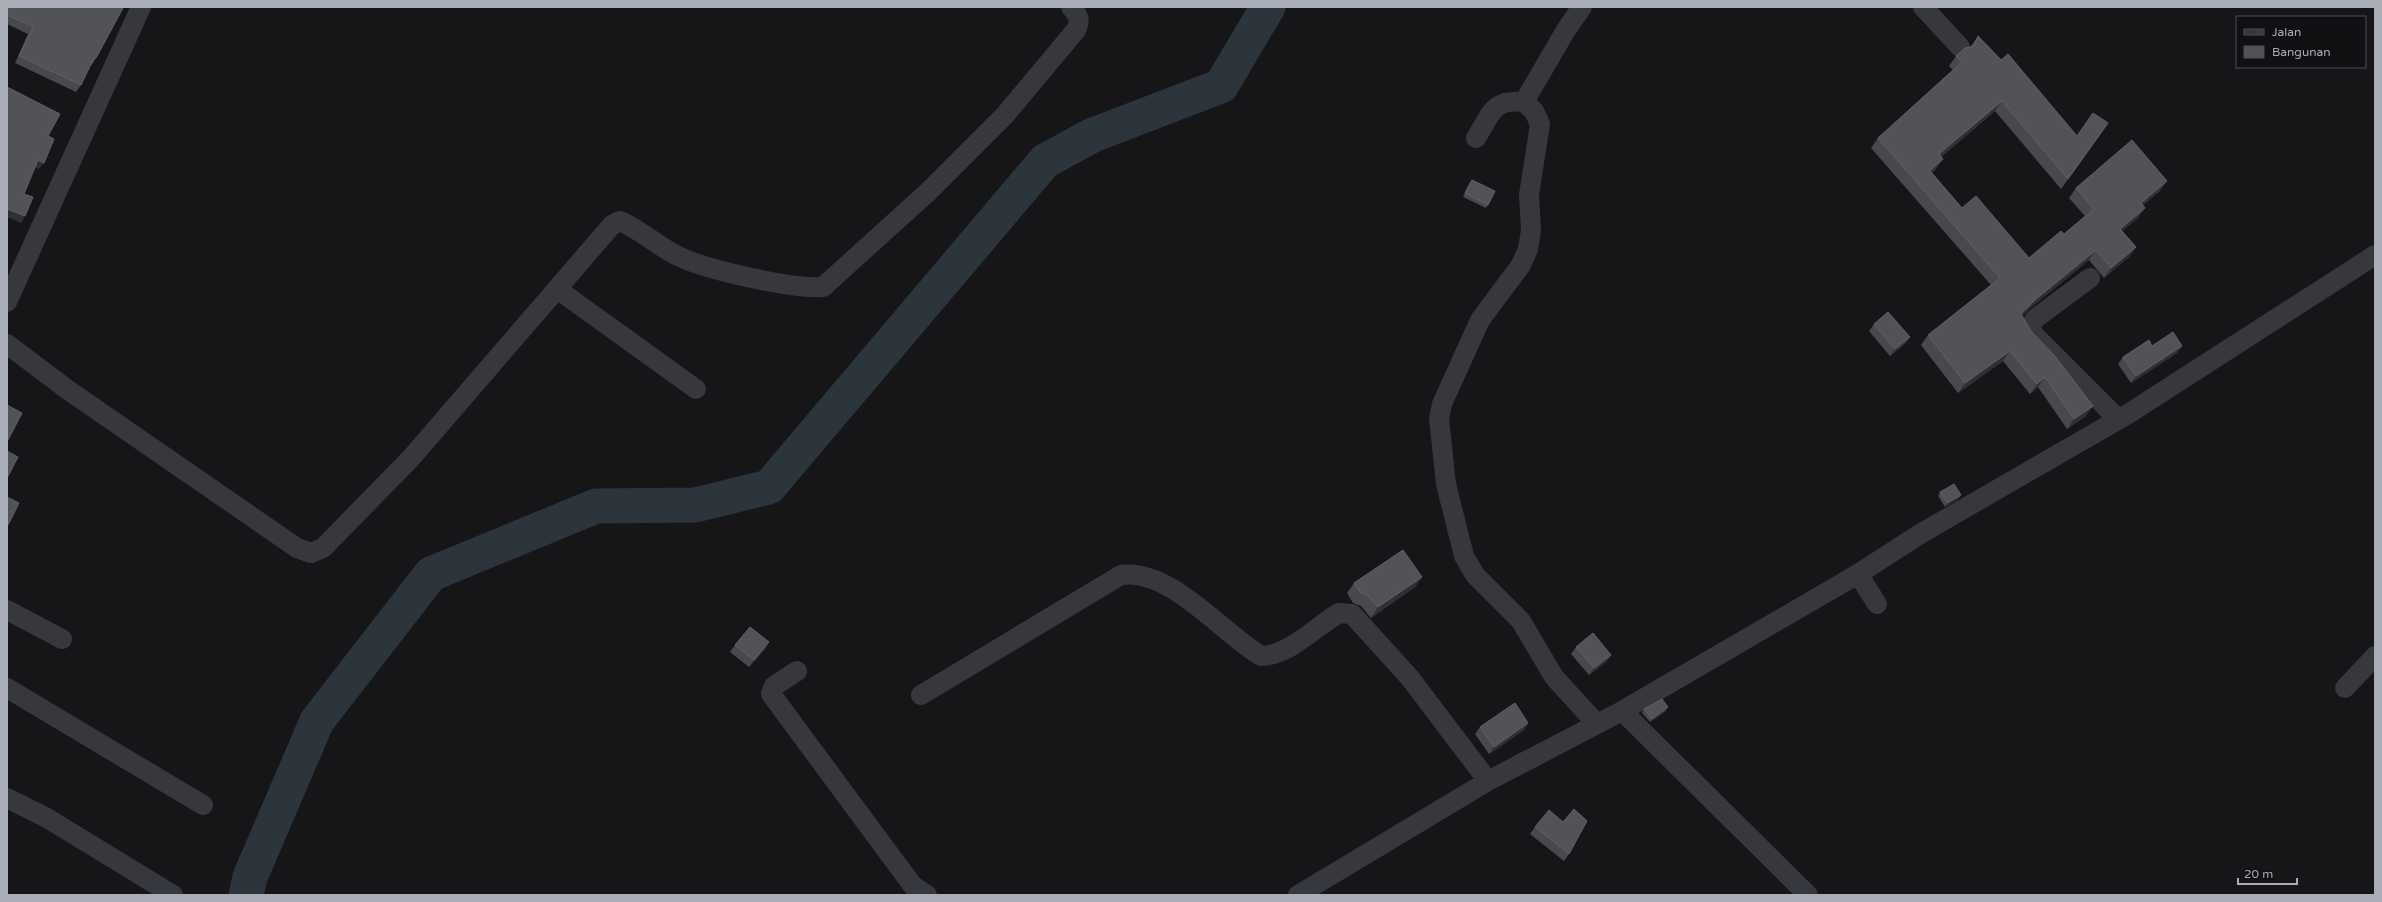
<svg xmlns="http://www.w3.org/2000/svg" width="2382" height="902" viewBox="0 0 2382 902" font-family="'Varela Round',sans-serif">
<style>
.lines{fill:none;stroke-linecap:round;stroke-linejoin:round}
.river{stroke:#2c353c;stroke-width:35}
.minor{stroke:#37383d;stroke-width:20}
.wall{fill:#47494d}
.shaded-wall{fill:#2f3033}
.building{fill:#525359;stroke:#5f6168}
</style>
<rect width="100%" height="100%" fill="#161618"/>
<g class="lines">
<path class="river" d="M246 895 250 877 317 721 431 574 596 506 695 505 769 487 1045 161 1093 135 1221 86 1268 7"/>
<path class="minor" d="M1923 7 1960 47
M1524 102 1534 111 1540 124 1529 195 1531 231 1528 249 1521 265 1480 320 1442 404 1439 418 1446 484 1464 556 1475 575 1521 621 1554 677 1596 723
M1476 138C1492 113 1492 99 1524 102L1566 30 1582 7
M2090 278 2036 318 2031 325 2032 333 2118 419
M557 289 696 389
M7 302 141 7
M7 344 68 390 297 548 311 553 323 548 411 458 612 225 620 221C641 230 657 246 678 256 706 270 792 289 823 287L928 192 1005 115 1076 30C1081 20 1079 16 1071 7
M1858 574 1877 604
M7 610 62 639
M797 671 774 686 771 694 913 886 927 895
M7 688 203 805
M2345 688 2375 656
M921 695 1121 575C1170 568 1221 632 1261 656 1290 655 1315 627 1339 613L1352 614 1410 678 1488 781
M1622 711 1808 895
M7 798 47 818 173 895
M1298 895 1488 781 1622 711 1858 574 1920 534 2128 414 2375 255"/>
</g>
<path class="wall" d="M7 7 96 58 91 66 90 65 81 85 76 92 15 63 28 34 7 24Z
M1978 36 2077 136 2108 123 2061 189 1995 111 1941 157 1936 169 1932 173 1962 208 2029 258 2064 234 2085 216 2069 198 2076 188 2160 191 2143 205 2138 218 2122 231 2136 247 2129 257 2104 278 2089 260 2029 309 2022 316 2031 331 2086 416 2067 429 2038 387 2030 394 2003 361 1958 393 1921 345 1928 335 1991 285 1871 148 1878 138 1953 70 1949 66 1956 56 1971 46Z
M1472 180 1488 205 1486 208 1463 197 1469 184Z
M1874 324 1910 337 1905 344 1890 356 1869 331Z
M2182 346 2177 353 2131 383 2118 364 2123 357Z
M1940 492 1961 495 1958 499 1945 507 1938 496Z
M1422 577 1415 587 1371 618 1361 606 1353 603 1347 593 1354 583Z
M735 645 765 649 749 667 730 652Z
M1576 647 1611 655 1606 662 1589 675 1571 654Z
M1644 709 1666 711 1650 722 1642 713Z
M1528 723 1524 730 1489 754 1475 734 1480 727Z
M1535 827 1569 854 1564 861 1530 834Z"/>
<path class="shaded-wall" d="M2002 101 1995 111 1932 164 1939 154Z
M1943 159 1936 169 1923 181 1930 171Z
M38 160 44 163 39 169 33 167Z
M2167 181 2160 191 2134 213 2141 203Z
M2145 208 2138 218 2113 239 2120 229Z
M7 209 25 216 21 223 7 217Z
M2136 247 2129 257 2104 278 2111 268Z
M2096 250 2089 260 2029 309 2014 324 2021 314 2036 299Z
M1910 337 1905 344 1890 356 1895 349Z
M2182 346 2177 353 2131 383 2136 376Z
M2010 351 2003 361 1958 393 1965 383Z
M2045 377 2038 387 2030 394 2037 384Z
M2093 406 2086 416 2067 429 2074 419Z
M1961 495 1958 499 1945 507 1947 503Z
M1422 577 1415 587 1371 618 1378 607Z
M769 642 765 649 749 667 754 660Z
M1611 655 1606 662 1589 675 1594 668Z
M1668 707 1666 711 1650 722 1652 719Z
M1528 723 1524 730 1489 754 1494 747Z"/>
<path class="building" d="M7 7H121L123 8 96 58H94L81 85 19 56 33 27 7 15Z
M1978 36 2001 60 2008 54 2077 136 2093 113 2108 123 2068 179 2002 101 1939 154 1943 159 1930 171 1962 208 1976 196 2029 258 2061 231 2064 234 2094 209 2076 188 2132 140 2167 181 2141 203 2145 208 2120 229 2136 247 2111 268 2096 250 2036 299 2021 314 2031 331 2054 355 2093 406 2074 419 2045 377 2037 384 2010 351 1965 383 1928 335 2000 278 1878 138 1962 62 1956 56 1965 48 1974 46Z
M7 87 60 114 48 136 54 139 44 163 38 160 24 194 33 197 25 216 7 209Z
M1472 180 1495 191 1488 205 1465 193Z
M1888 312 1910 337 1895 349 1874 324Z
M2173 332 2182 346 2136 376 2123 357 2149 340 2152 346Z
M7 405 22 413 7 442Z
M7 451 18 457 7 478Z
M1954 484 1961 495 1947 503 1940 492Z
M7 497 19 503 8 525H7Z
M1403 550 1422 577 1378 607 1368 596 1360 592 1354 583Z
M750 627 769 642 754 660 735 645Z
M1593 633 1611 655 1594 668 1576 647Z
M1662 699 1668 707 1652 719 1644 709Z
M1515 703 1528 723 1494 747 1480 727Z
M1574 809 1587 821 1569 854 1535 827 1549 810 1563 822Z"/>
<rect width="2382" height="902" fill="none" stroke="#a8adb8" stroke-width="16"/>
<rect x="2236" y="16" width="130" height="52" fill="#111113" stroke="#4d4f55"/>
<rect x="2244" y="29" width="20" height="6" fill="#37383d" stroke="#4d4f55"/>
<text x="2272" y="36" font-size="12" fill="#a8adb8">Jalan</text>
<rect x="2244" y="46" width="20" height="12" fill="#525359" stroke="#4d4f55"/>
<text x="2272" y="56" font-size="12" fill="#a8adb8">Bangunan</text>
<path d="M2238 878v6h59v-6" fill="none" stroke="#a8adb8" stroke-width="2"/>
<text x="2244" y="878" font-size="12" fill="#a8adb8" stroke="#111113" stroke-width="3" paint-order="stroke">20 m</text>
</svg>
